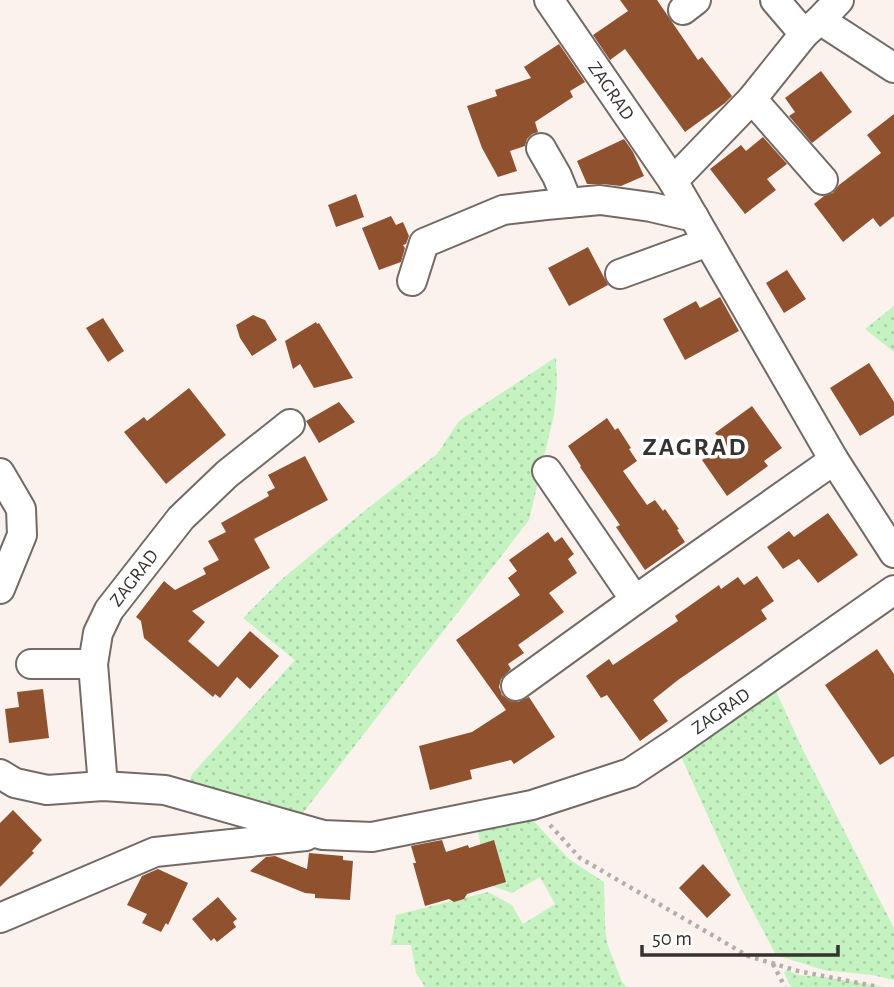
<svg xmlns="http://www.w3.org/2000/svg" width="894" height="987" viewBox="0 0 894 987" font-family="'Alegreya Sans',sans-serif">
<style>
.grass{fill:url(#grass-dots)}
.building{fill:#90512f}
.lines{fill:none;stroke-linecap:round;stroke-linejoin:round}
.minor-casing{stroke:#736a65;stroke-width:32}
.path{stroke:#b5ada9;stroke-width:4.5;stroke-dasharray:3.5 5;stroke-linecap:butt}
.minor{stroke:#fff;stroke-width:28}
.labels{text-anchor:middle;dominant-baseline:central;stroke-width:7;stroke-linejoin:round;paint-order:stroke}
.street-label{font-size:19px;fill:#363230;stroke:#fff}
.district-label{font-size:26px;font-weight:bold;letter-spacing:2px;fill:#363230;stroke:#fff}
</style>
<defs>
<pattern id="grass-dots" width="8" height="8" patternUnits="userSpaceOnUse" patternTransform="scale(1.75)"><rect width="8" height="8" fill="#c4f3c1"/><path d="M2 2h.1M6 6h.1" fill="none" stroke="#a9d1a6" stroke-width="1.8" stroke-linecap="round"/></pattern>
</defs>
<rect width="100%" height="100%" fill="#fcf2ed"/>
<path class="grass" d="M894 306V352L865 329Z
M556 357 557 385 554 415 529 520 296 822 188 786 192 774 295 660 243 618 281 580 363 512 437 454 459 421Z
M774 687 803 750 894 928V980L872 975 823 970 776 955 740 887 679 752Z
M530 817 569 859 604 882 605 925 607 943 622 982 627 987H425L416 973 411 945H391L396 915 488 892 512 905 523 924 555 904 540 877 512 893 490 885 477 828Z
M787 970 798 975 825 977 884 987H791L784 973Z"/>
<path class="building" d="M620 0H657L698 60 702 57 732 96 725 103 685 132 625 49 610 60 593 35 628 11Z
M559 44 585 82 570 91 573 97 535 122 538 132 532 134 527 139 525 146 510 151 517 171 498 177 482 148 467 106 497 96 495 90 531 78 524 67Z
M821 71 852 112 812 143 789 116 795 112 785 98Z
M894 114V216L880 227 873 218 843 242 814 204 824 196 833 193 839 185 881 153 867 135Z
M763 137 787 164 767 179 776 190 745 214 710 169 741 145 746 151Z
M624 139 633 152 644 176 621 186 602 184H587L577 161Z
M356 194 364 217 336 227 328 205Z
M391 216 396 225 403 222 409 236 406 244 403 245 405 248 401 262 379 270 362 228Z
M588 247 608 285 569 306 548 268Z
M787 270 806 299 784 313 766 283Z
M720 297 739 331 685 360 663 319 696 301 700 308Z
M253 315 265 320 277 340 252 356 240 338 236 325Z
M103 318 124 351 108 362 86 328Z
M316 322 317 324 319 323 353 378 314 388 300 364 293 369 285 341Z
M869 363 894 402V415L860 436 830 388Z
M189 388 226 435 166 484 124 432 144 417 147 421Z
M339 402 355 422 319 443 306 421Z
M752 406 782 448 764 461 768 466 727 496 702 460 724 445 715 433Z
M607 418 615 430 618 428 631 448 629 449 637 461 623 471 647 505 655 500 663 511 665 509 679 529 677 530 685 542 645 570 616 527 620 525 580 467 581 466 568 446Z
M305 456 328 500 254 539 270 568 192 611 205 622 188 641 218 667 250 631 279 656 250 689 237 677 220 698 215 694 213 697 144 638 141 621 136 617 164 581 175 590 206 574 203 568 219 560 208 541 226 532 221 523 269 496 267 492 275 488 268 475Z
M828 513 858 555 818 583 799 559 783 569 767 547 789 531 794 537Z
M548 532 555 542 562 537 574 554 568 559 577 573 549 593 564 612 518 645 524 653 508 664 511 669 501 679 499 687 502 695 510 701 518 702 529 697 555 737 514 764 511 760 470 770 472 779 430 790 419 746 472 732 506 710 456 640 520 595 508 578 517 571 509 560Z
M757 576 774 601 761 610 767 619 678 680 653 700 668 721 640 741 607 695 601 698 586 676 609 659 613 665 678 621 675 616 719 585 721 589 738 577 744 585Z
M877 649 894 674V756L880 765 825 685Z
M43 689 49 738 9 743 5 709 19 707 17 692Z
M13 810 42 840 32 851 34 853 0 887V823Z
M442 840 446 852 468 845 469 848 494 840 506 882 467 894 464 899 454 902 449 899 425 906 413 863H416L411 846Z
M309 853 343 856V860L353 861 350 900 315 898V894L305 893 250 871 266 857 275 856 307 869Z
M703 864 731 895 707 918 679 888Z
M158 869 188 883 168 925 166 923 161 932 142 923 147 914 127 905 142 876Z
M218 897 237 919 233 922 236 927 217 942 214 938 211 941 192 919Z"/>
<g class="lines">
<g class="minor-casing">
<g id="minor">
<path id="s1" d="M549 0 673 181 834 460 894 553"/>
<path d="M775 0 804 34"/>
<path d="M683 10 696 0"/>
<path d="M820 20 839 0"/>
<path d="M752 99 823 180"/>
<path d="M541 148 557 176 568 203"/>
<path d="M673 181 752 99 804 34 820 20 894 68"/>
<path d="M620 274 708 242"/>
<path d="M412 281 424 243 503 210 546 205 600 200 651 207 694 217"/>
<path d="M547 471 635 600"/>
<path d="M0 473 21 509 22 535 0 589"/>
<path d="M31 664H93"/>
<path d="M516 686 635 600 834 460"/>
<path id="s2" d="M0 774 15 783 47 790 103 786 165 790 323 835 372 837 532 805 630 773 674 744 894 590"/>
<path id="s3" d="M103 786 93 664 98 633 109 610 181 518 227 474 290 424"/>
<path d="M0 918 155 852 306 836"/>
</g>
</g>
<path class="path" d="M550 825 580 858 748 956 798 971 879 987
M773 964 785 987"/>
<use href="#minor" class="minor"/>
</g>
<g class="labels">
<g class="street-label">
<text stroke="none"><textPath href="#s1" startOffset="110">ZAGRAD</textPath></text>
<text stroke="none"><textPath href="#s3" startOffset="220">ZAGRAD</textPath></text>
<text stroke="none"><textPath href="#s2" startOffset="758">ZAGRAD</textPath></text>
</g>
<g class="district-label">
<text x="695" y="447">ZAGRAD</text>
</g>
</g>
<path d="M642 945v10h196v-10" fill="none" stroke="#363230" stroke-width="3.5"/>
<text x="652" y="945" font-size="21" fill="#363230" stroke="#ffffff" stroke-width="5" paint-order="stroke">50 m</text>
</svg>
